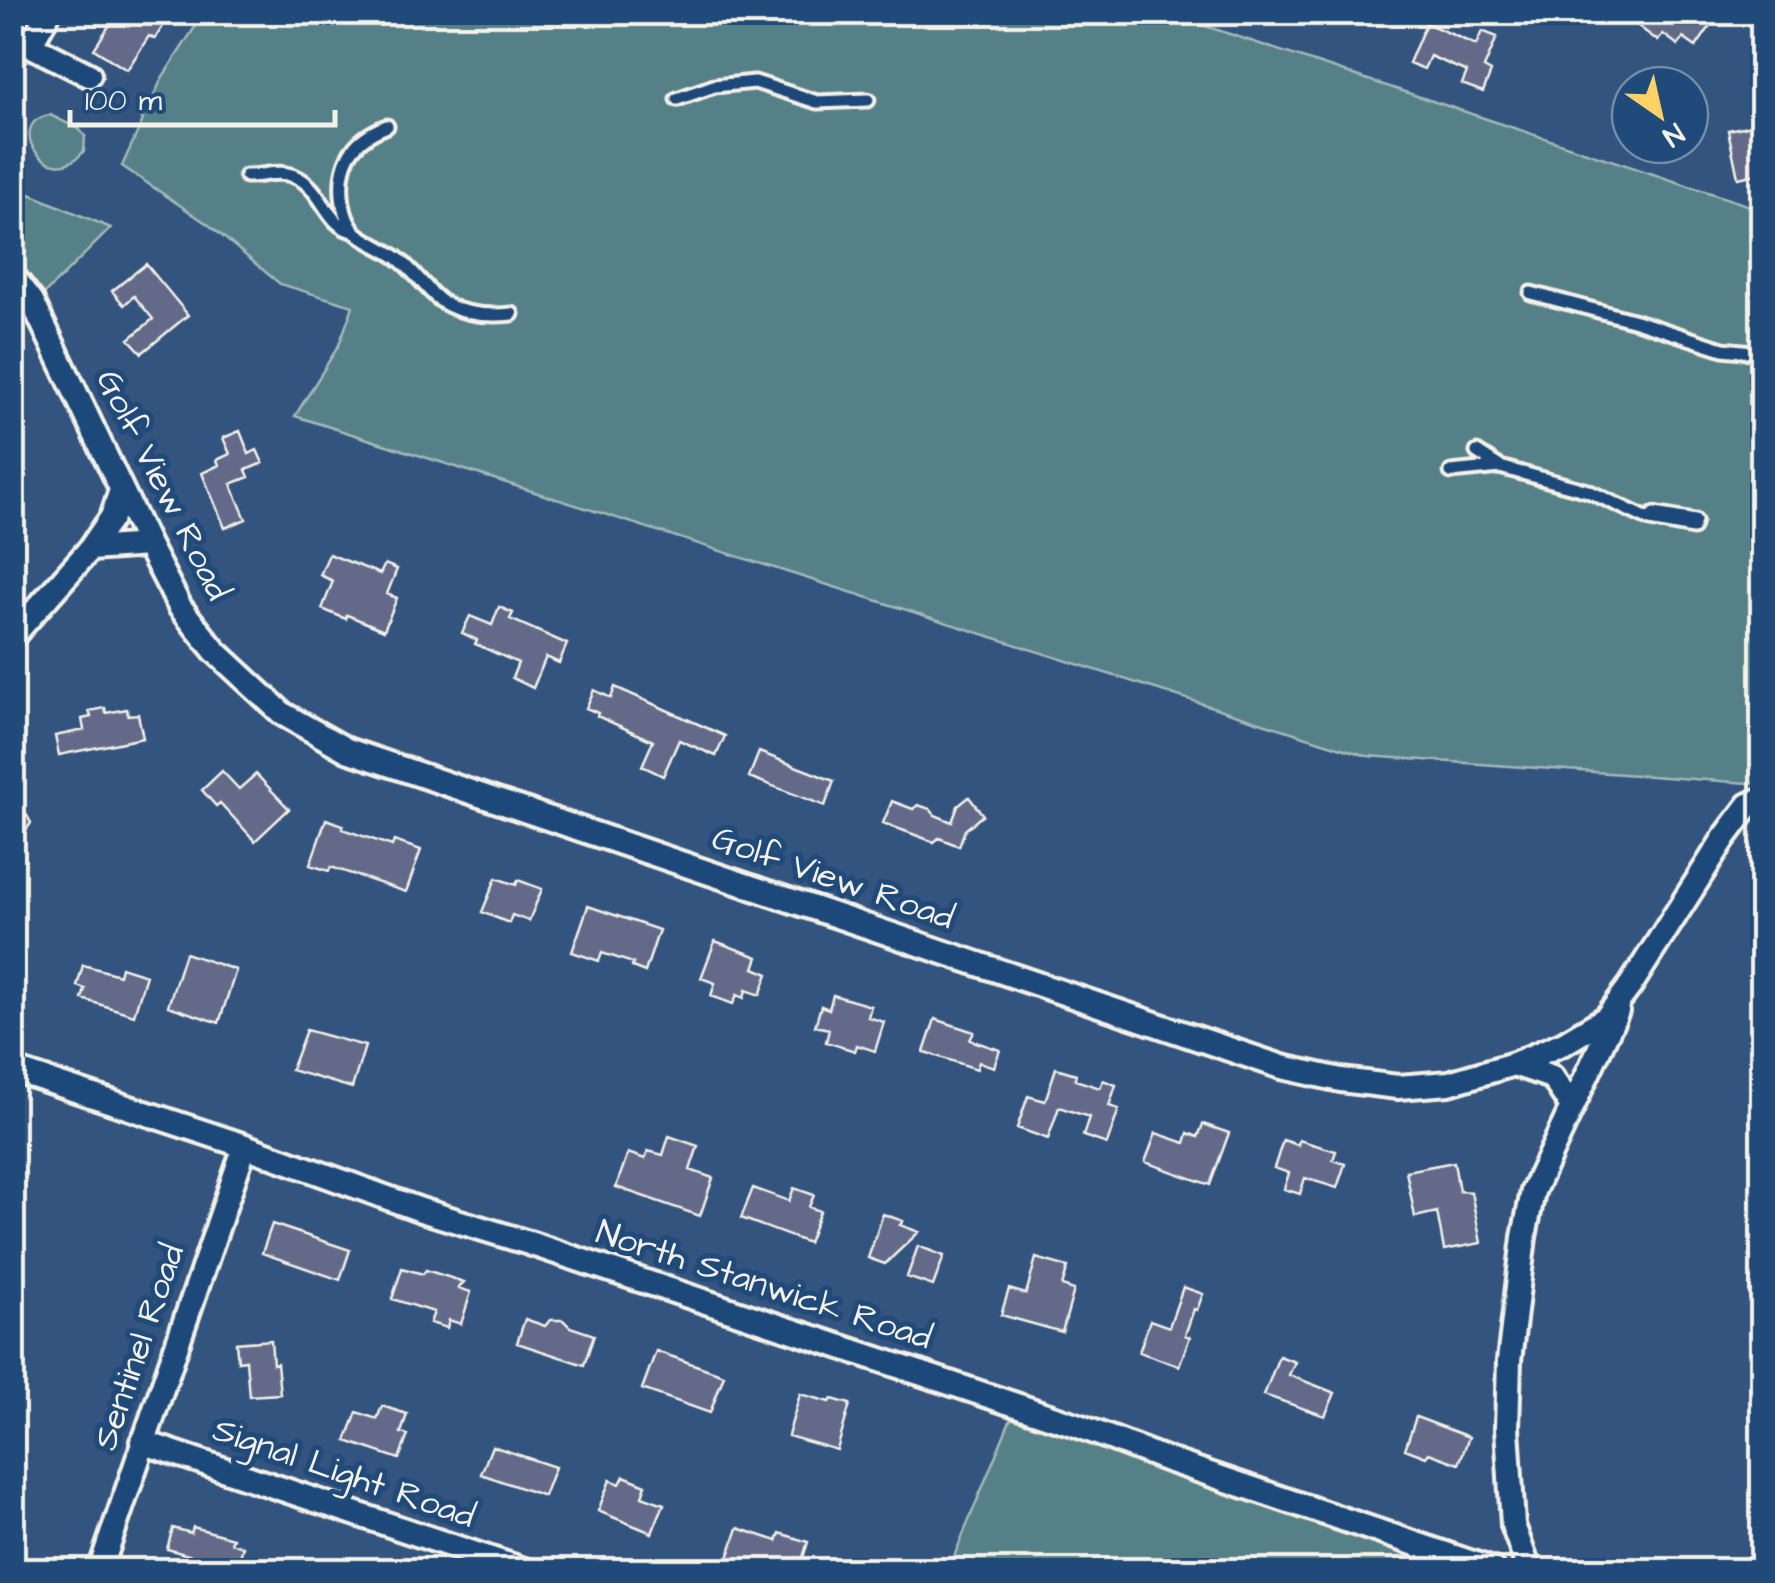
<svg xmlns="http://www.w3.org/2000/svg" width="1775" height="1583" viewBox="0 0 1775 1583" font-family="'Architects Daughter',sans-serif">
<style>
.green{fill:#568087;stroke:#a5b8b8;stroke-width:2.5}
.building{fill:#636a89;stroke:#f4f1e8;stroke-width:2.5}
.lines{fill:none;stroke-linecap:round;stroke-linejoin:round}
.service-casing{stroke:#f4f1e8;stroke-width:19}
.minor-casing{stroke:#f4f1e8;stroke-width:30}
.service{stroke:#1f4a7a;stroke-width:11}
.minor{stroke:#1f4a7a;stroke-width:22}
.labels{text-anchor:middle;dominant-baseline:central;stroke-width:10;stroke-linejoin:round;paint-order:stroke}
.street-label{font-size:35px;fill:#f4f1e8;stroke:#1f4a7a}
</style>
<rect width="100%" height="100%" fill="#33547e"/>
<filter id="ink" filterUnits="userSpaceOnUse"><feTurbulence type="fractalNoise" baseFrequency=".01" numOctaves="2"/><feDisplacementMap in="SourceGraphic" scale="20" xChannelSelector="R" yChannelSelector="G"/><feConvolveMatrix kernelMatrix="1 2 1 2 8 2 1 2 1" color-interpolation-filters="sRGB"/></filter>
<g filter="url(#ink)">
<path class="green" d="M1163 12 1762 210V784L1367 756 295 416 339 345 353 306 280 284 209 225 122 166 143 120 140 116 147 111 162 78 204 13Z
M50 115 79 129 85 136 84 151C49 194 2 122 50 115Z
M13 187 111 228 13 325Z
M1013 1413 1474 1570H953V1559Z"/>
<path class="building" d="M118 12H161L157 18 165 23 155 39 149 36 127 70 94 49Z
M1641 12H1720L1696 47 1683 38 1678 45 1663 34 1658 41 1634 23Z
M1426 23 1476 45 1482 31 1497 37 1484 68 1491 72 1483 92 1462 84 1467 72 1430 56 1424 69 1409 63Z
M1762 123V173L1738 178 1728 130Z
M146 264 188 315 142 353 129 339 153 319 134 296 124 305 112 291Z
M240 431 249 454 257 450 263 463 246 470 249 477 231 484 246 519 225 528 202 473 219 465 217 460 230 454 223 438Z
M329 554 380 574 385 564 397 569 387 594 397 598 384 630 347 615 346 619 322 609 333 581 320 575Z
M499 607 513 613 510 619 567 644 559 663 546 657 533 688 512 678 518 663 475 644 477 640 462 633 470 616 492 625Z
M615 687 725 736 716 756 679 740 663 776 642 766 653 741 597 716 598 713 586 708 594 690 611 698Z
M105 708 106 713 127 709 128 715 138 714 143 738 59 755 55 736 84 730 82 719 91 717 89 711Z
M759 752 834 781 825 806 749 777Z
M222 771 239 789 256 774 289 809 255 841 220 803 216 806 202 790Z
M12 788 31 823 12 851Z
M969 797 983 815 965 830 959 846 939 838 934 842 883 823 892 801 913 809 918 805 930 809 935 815 952 822 958 806Z
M326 819 343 825 342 829 392 846 394 841 421 850 406 892 331 867 329 871 310 865Z
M496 878 516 885 518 880 542 889 529 921 512 915 509 923 482 912Z
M588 906 659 930 645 972 632 967 633 963 602 953 599 961 572 952Z
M715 941 758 957 754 968 768 974 760 995 746 990 744 998 737 995 733 1004 711 996 715 983 701 978Z
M185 953 236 970 219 1023 168 1006Z
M83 965 119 975 121 967 146 975 134 1015 82 999 85 989 77 986Z
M833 995 871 1006 868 1017 884 1022 875 1051 857 1045 855 1051 826 1042 829 1029 815 1026 821 1006 829 1009Z
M935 1019 974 1032 970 1040 1000 1050 994 1067 979 1062 977 1069 924 1052Z
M306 1030 365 1046 352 1088 291 1070Z
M1056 1068 1076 1074 1075 1080 1100 1088 1103 1080 1116 1085 1109 1106 1119 1109 1107 1144 1083 1136 1089 1117 1059 1107 1048 1139 1017 1128 1028 1096 1045 1101Z
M1203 1124 1229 1133 1210 1185 1145 1162 1156 1133 1185 1143 1188 1133 1198 1137Z
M669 1136 698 1146 690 1170 713 1178 700 1216 616 1187 628 1153 645 1159 648 1151 663 1155Z
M1283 1140 1298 1145 1299 1140 1336 1151 1333 1160 1345 1164 1337 1188 1305 1178 1300 1194 1284 1189 1289 1173 1274 1168Z
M1454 1162 1459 1191 1471 1192 1481 1243 1444 1250 1437 1212 1415 1217 1406 1171Z
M753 1188 789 1201 794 1188 814 1195 809 1207 820 1211 808 1243 741 1218Z
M883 1214 903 1221 900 1225 919 1232 885 1264 868 1258Z
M272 1224 350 1250 340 1280 262 1253Z
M918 1246 944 1256 933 1286 907 1277Z
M1036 1258 1068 1267 1062 1286 1074 1290 1062 1332 1001 1315 1009 1289 1026 1294Z
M402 1268 423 1274 426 1270 464 1282 458 1288 471 1292 461 1324 449 1320 447 1328 430 1323 434 1312 392 1299Z
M1183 1287 1203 1294 1197 1310 1194 1309 1185 1335 1190 1337 1179 1366 1139 1352 1150 1320 1169 1327Z
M525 1319 545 1326 550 1320H563L570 1327 594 1335 584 1365 517 1343Z
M271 1340 273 1364 277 1363 280 1394 249 1396 246 1360 238 1361 236 1343Z
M656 1351 724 1375 710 1413 642 1389Z
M1279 1356 1295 1362 1289 1375 1335 1393 1325 1416 1264 1395Z
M800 1394 830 1402 832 1399 850 1404 837 1450 788 1436Z
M382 1406 407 1414 401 1433 408 1435 399 1459 346 1441 357 1412 377 1419Z
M1416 1417 1469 1437 1459 1464 1429 1453 1426 1457 1405 1449Z
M492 1446 555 1467 544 1496 481 1474Z
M624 1476 646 1485 642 1496 664 1504 652 1533 598 1511 610 1480 620 1484Z
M193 1527 233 1538 231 1543 243 1547 236 1570 215 1568 216 1563 167 1549 173 1528 191 1533Z
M738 1528 777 1541 780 1533 808 1542 799 1570H724Z"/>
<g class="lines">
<g class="service-casing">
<path id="service" d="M677 99 714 86 755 82 817 102 868 100
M387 126C350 140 337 165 343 204 345 215 348 224 355 232 369 244 387 249 401 261 413 271 422 283 433 294 452 314 485 317 512 314
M246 176C259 177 274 171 287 174 323 181 324 227 354 231
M1531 293 1636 321 1723 349 1762 353
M1477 452 1500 467 1588 491 1650 520 1693 528 1695 521 1654 514
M1451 472 1500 467"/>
</g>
<g class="minor-casing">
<path id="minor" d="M12 36 89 75
M30 45 49 12
M12 275 32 301 148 545 180 607 215 651 283 714 347 750 1282 1067 1341 1080 1398 1087 1449 1083 1514 1064 1564 1043 1606 1018 1630 986 1725 837 1749 805 1762 800
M90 549 148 545
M12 637 90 549 112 517 121 490
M1514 1064 1552 1077 1572 1107
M12 1069 245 1146 421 1210 529 1243 1076 1425 1165 1459 1493 1570
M142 1442 524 1570
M100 1570 245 1146
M1529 1570 1513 1525 1507 1428 1509 1361 1524 1237 1533 1191 1617 1011"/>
</g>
<use href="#service" class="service"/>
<use href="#minor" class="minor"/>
</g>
</g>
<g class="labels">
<g class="street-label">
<text transform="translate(163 485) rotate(63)">Golf View Road</text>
<text transform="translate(833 878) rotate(19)">Golf View Road</text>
<text transform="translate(764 1285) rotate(18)">North Stanwick Road</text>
<text transform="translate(139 1347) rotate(-71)">Sentinel Road</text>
<text transform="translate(344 1473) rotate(19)">Signal Light Road</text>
</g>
</g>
<rect width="1775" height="1583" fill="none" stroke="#1f4a7a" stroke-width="50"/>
<rect x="25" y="25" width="1725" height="1533" fill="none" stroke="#f4f1e8" stroke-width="4" filter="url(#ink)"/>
<g transform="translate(1660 115) rotate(146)"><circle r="48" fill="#1f4a7a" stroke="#748da6" stroke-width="2.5"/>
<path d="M0-8L18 38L0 25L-18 38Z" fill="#ffd166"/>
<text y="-15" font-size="28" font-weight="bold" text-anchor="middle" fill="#f4f1e8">N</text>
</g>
<path d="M70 110v15h265v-15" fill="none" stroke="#f4f1e8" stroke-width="5"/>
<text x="85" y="110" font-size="30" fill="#f4f1e8" stroke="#1f4a7a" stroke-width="8" paint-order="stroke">100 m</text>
</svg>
